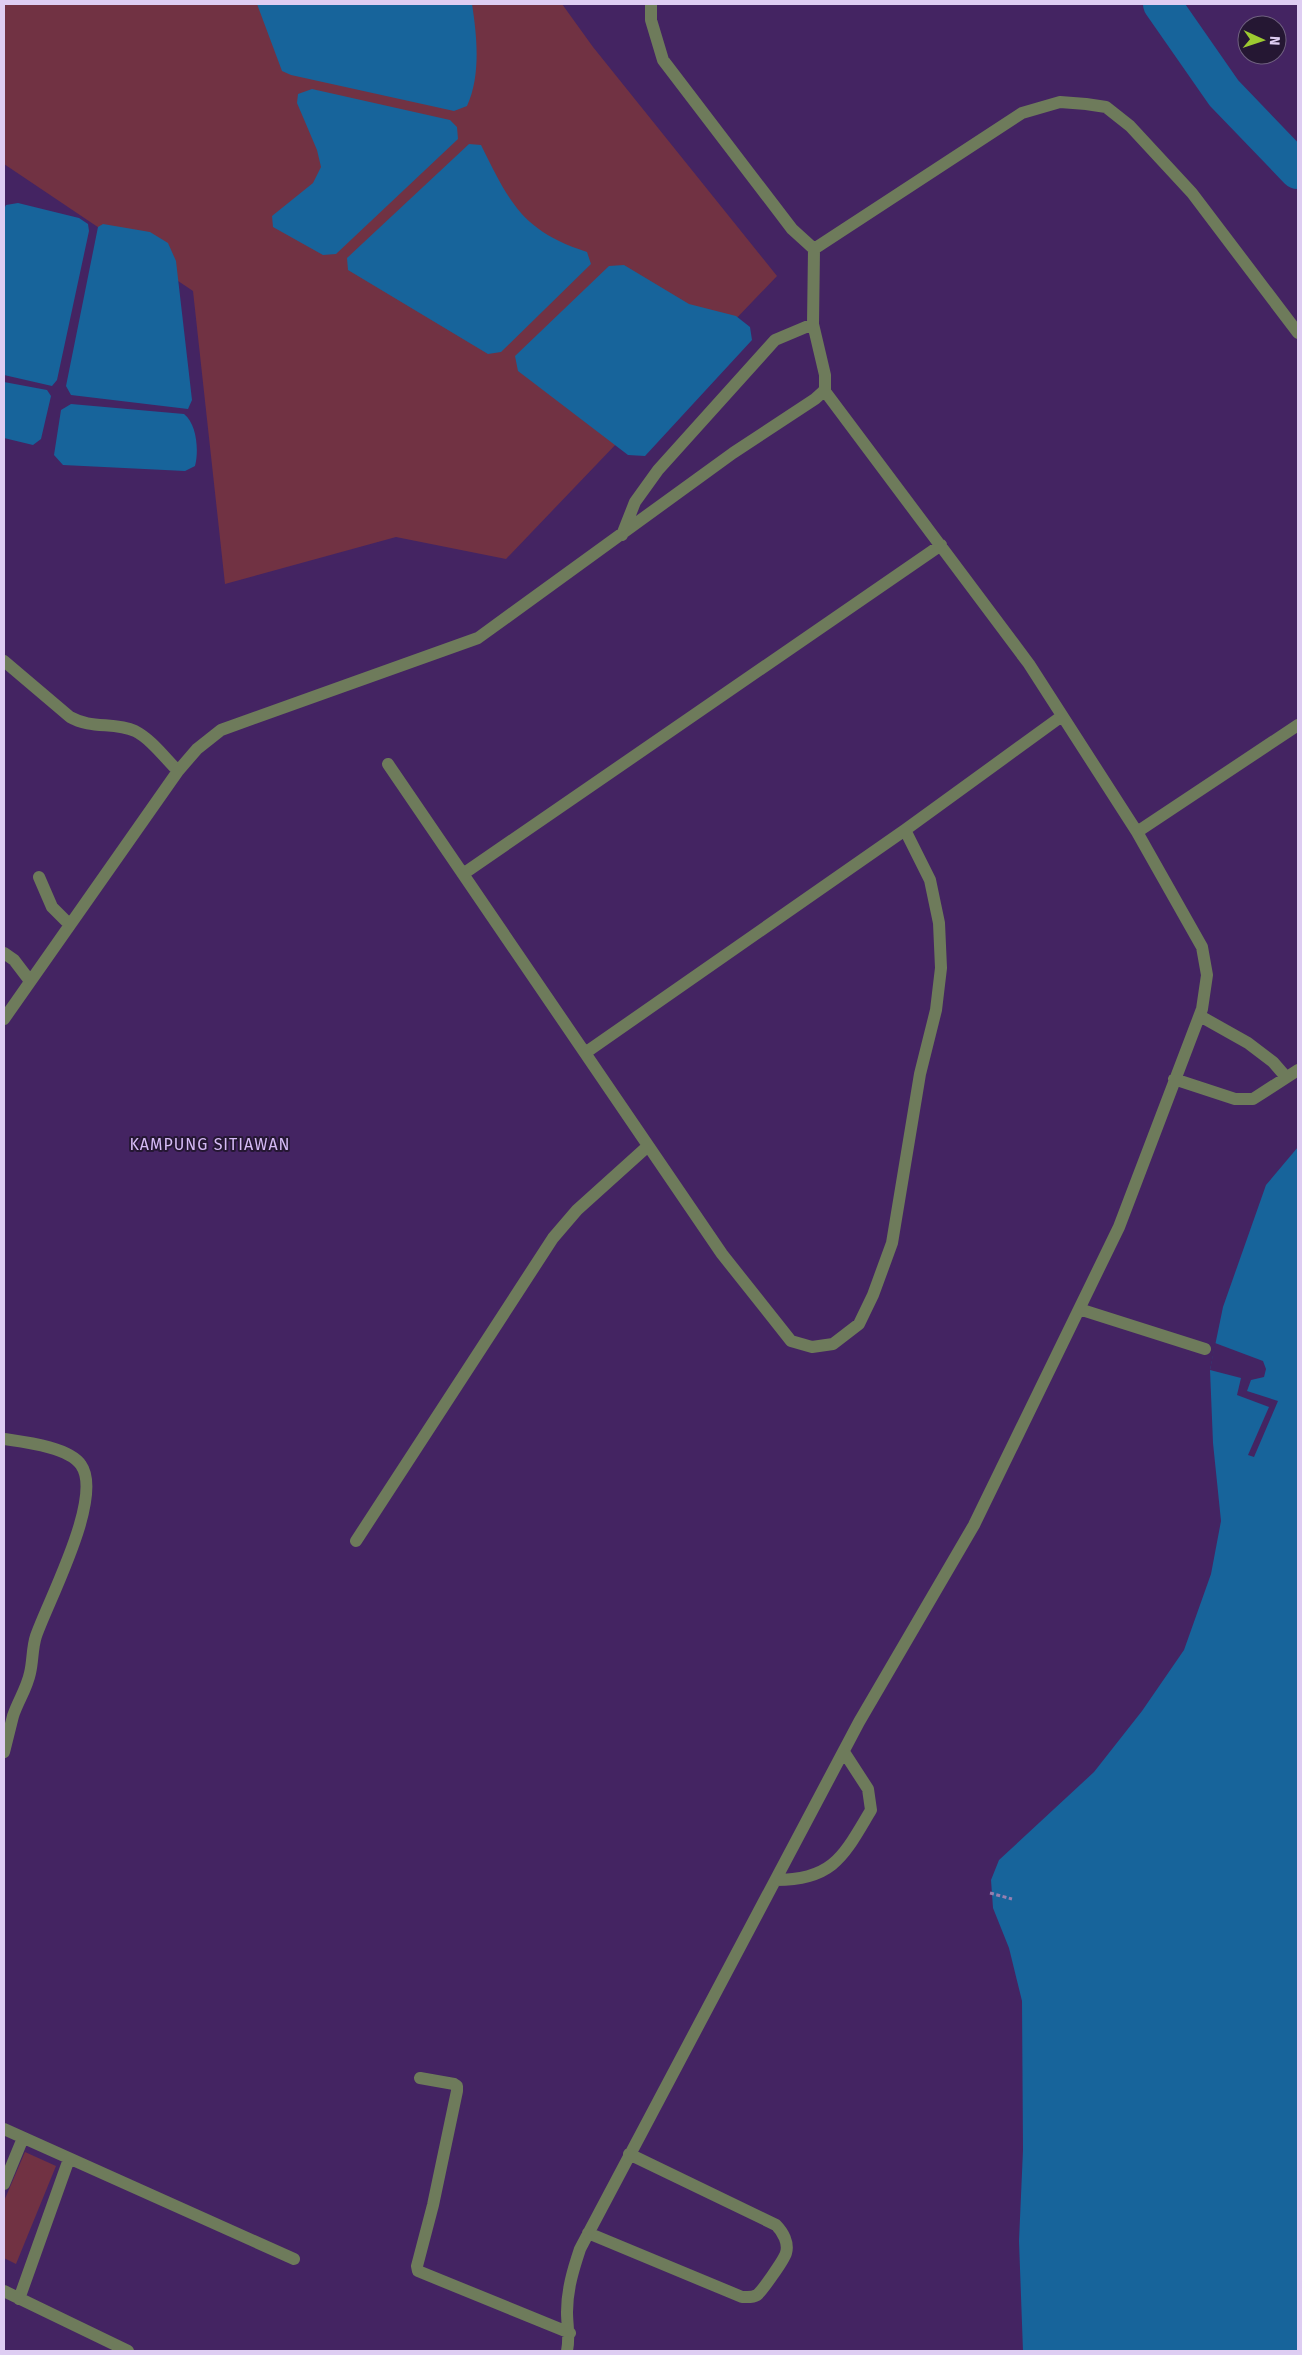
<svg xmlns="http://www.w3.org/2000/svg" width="1302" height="2355" viewBox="0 0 1302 2355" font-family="'Fira Sans',sans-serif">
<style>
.green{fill:#713243}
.water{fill:#17649b}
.pier{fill:#442462}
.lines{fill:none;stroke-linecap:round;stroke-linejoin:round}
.river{stroke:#17649b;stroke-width:38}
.path{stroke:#967faf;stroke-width:3;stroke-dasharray:4 2.5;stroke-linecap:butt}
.minor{stroke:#6e7b5b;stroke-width:12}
.labels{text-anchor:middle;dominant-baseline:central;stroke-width:4;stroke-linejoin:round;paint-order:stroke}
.neighbourhood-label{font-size:16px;letter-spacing:1px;fill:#d5baf5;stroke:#251733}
</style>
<rect width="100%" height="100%" fill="#442462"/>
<path class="green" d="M4 4H562L593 47 777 276 506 559 396 537 225 584 193 291 4 164Z
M25 2152 56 2166 16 2264 4 2258V2201Z"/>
<path class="water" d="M257 4H472C477 36 481 76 467 106L454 111 291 75 282 71Z
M312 89 450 120 457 127 458 139 336 254 323 255 273 227 272 216 313 183 321 167 317 150 297 103 298 94Z
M469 144 481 145C510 203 522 231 587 252L591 264 501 352 488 354 348 270 347 258Z
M18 203 79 218 88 224 89 231 57 380 52 386 4 375V209L6 205Z
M103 224 150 232 168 243 176 261 192 400 188 409 71 395 66 386 98 227Z
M624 265 689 304 736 316 750 327 752 340 645 456 628 455 518 371 515 356 609 266Z
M4 382 47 390 51 396 41 439 33 445 4 438Z
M71 404 184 414C197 424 199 451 195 466L185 471 63 465 54 455 61 410Z
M1298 1147V2351H1023L1019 2241 1023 2150 1022 2001 1009 1948 993 1908 991 1880 999 1860 1094 1772 1142 1711 1184 1650 1211 1574 1221 1521 1213 1443 1210 1370 1223 1307 1266 1185Z"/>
<path class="pier" d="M1215 1343 1263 1361 1266 1369 1264 1377 1251 1380 1247 1391 1278 1401 1254 1457 1248 1455 1269 1407 1237 1395 1241 1378 1210 1370Z"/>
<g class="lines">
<path class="river" d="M1162 4 1224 93 1298 170"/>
<path class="path" d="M990 1893 1012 1899"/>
<path class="minor" d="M814 249 1022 113 1060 102 1086 104 1106 107 1130 126 1192 193 1298 333
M622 535 635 502 658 470 775 340 813 324
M4 661 70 717C91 729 114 722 135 731 151 739 165 758 178 771
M388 764 722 1254 791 1341 812 1347 833 1344 859 1324 873 1295 892 1243 920 1074 936 1010 941 968 939 923 930 880 905 830
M1137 832 1298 725
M463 874 941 545
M39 877 52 907 70 925
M4 953 14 960 30 981
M1200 1016 1248 1043 1273 1062 1286 1077
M4 1019 178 771 197 749 221 730 478 638 733 453 815 399 825 390V375L813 324 814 249 792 229 663 60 651 20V4
M585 1053 905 830 1062 716
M1174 1079 1235 1099H1253L1298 1070
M1079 1309 1205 1349
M4 1439C24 1442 69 1447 81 1465 104 1497 48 1601 36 1636 32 1648 33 1661 30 1673 27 1688 18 1701 13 1716 10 1728 7 1740 4 1752
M356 1541 553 1238 577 1210 648 1146
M776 1880C834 1880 844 1855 871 1810L868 1789 844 1752
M420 2078 454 2084 457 2086V2091L433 2205 417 2266 418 2271 570 2333
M4 2129 294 2259
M4 2184 23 2138
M588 2233 742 2297C747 2297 752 2298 757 2295 762 2291 784 2260 786 2253 789 2243 783 2232 776 2225L629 2154
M4 2291 128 2351
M19 2299 69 2159
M567 2351C570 2337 567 2325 567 2312 567 2290 573 2270 580 2249L859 1722 974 1525 1119 1227 1202 1009 1207 975 1202 947 1137 832 1029 664 824 390"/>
</g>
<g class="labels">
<g class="neighbourhood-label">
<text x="210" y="1144">KAMPUNG SITIAWAN</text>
</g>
</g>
<rect width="1302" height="2355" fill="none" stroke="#decdf2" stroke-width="10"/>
<g transform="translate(1262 40) rotate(93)"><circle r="24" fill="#251733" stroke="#6f607f"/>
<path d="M0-4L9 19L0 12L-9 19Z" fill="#9dca31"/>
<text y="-8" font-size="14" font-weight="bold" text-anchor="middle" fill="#decdf2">N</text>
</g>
</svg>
